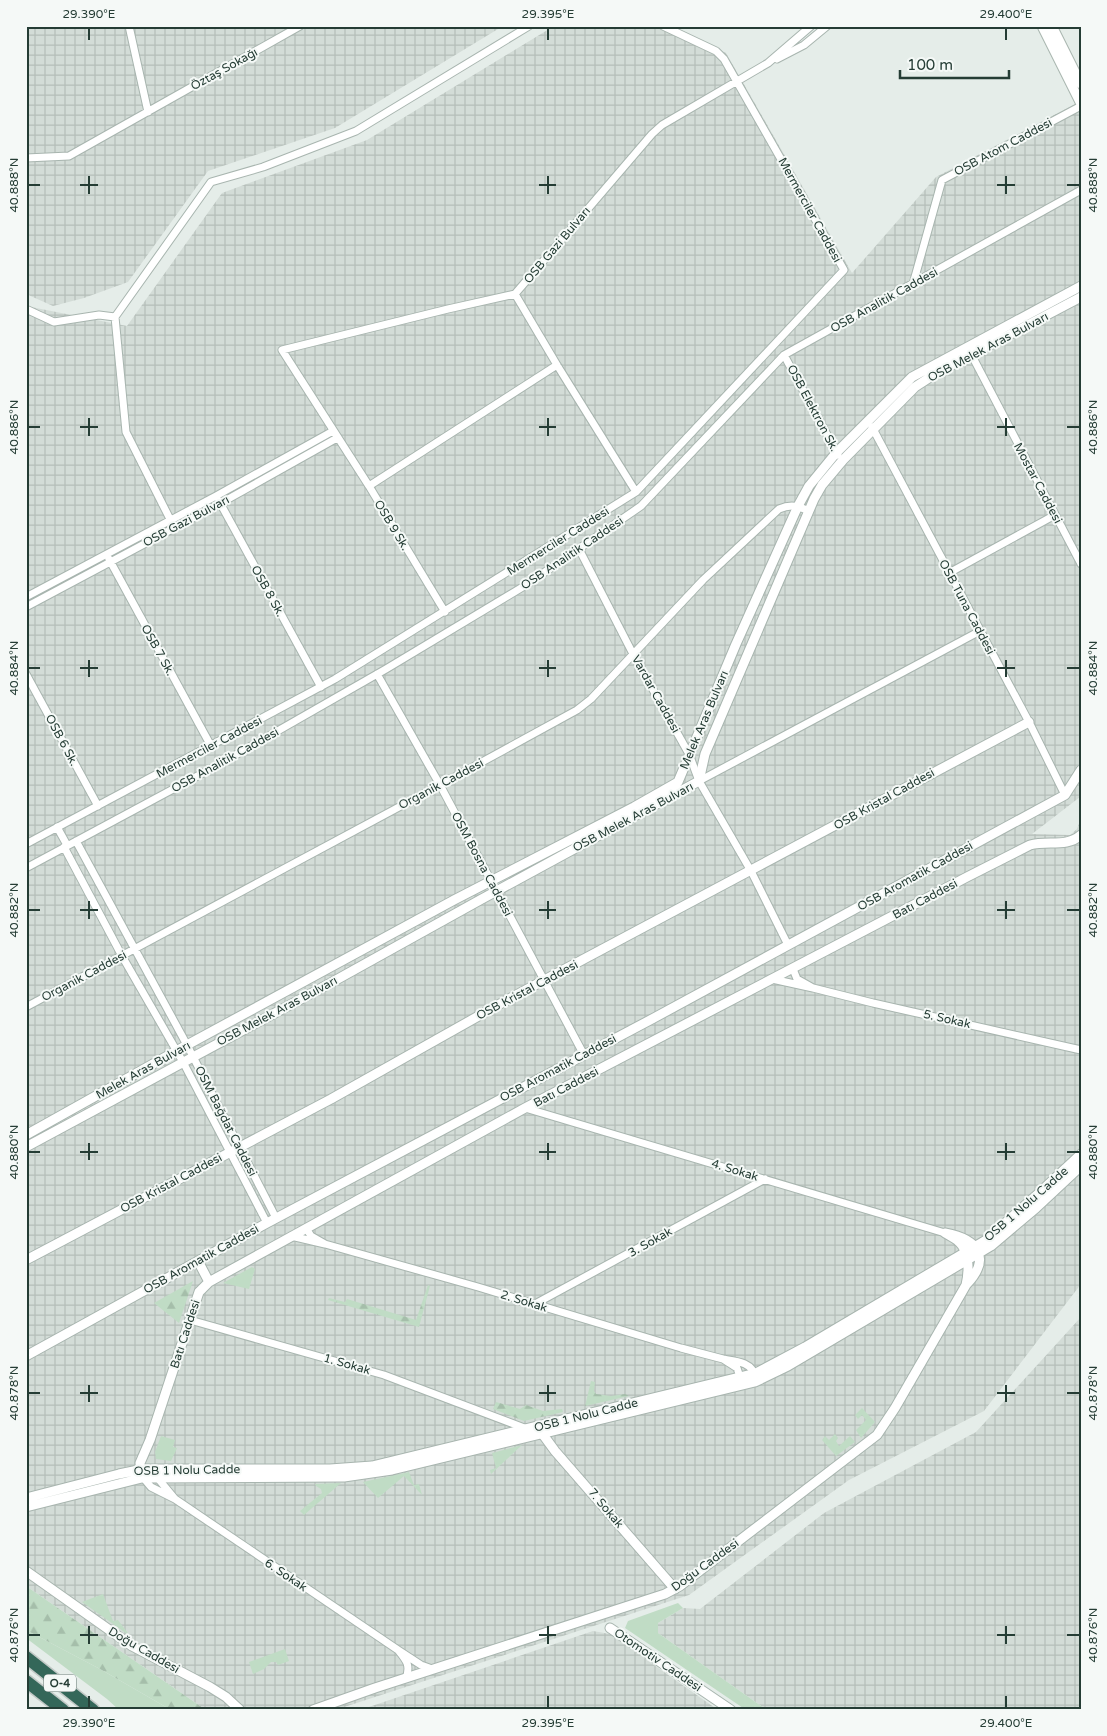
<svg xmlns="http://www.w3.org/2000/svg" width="1107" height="1736" viewBox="0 0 1107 1736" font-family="'Varela Round',sans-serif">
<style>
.industrial{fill:url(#industrial-grid)}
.green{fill:#c0dcc5}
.forest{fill:url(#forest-firs)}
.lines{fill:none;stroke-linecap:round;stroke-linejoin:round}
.minor-casing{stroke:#a8b5af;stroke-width:9}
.tertiary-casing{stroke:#a8b5af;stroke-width:11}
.motorway-casing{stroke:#c2c9c6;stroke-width:15}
.minor{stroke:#fff;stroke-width:7}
.tertiary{stroke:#fff;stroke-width:9}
.motorway{stroke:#346759;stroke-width:12}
.ticks{fill:none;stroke:#253d35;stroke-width:2}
.labels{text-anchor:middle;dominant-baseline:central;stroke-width:4;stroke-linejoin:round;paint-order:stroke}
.shield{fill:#f5f9f7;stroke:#63756f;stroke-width:1}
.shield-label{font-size:11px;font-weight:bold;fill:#253d35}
.street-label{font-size:12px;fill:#253d35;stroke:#f5f9f7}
.neatline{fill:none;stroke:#253d35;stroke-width:2}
.ticks-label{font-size:12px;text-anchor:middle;fill:#253d35}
</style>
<defs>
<pattern id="industrial-grid" width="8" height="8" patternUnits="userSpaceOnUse" patternTransform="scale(1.25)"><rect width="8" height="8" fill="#d3dcd7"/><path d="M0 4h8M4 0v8" fill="none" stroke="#b5beb9"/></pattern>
<pattern id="forest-firs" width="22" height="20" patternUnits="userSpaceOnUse" patternTransform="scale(1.25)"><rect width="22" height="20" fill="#c0dcc5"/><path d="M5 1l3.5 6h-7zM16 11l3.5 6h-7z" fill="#a5beaa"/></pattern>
</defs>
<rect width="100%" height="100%" fill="#e5ede9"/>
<path class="industrial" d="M26 26H503L335 128 208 171 128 282 84 298 53 306 26 294Z
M554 26H673L726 53 852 273 936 177 1081 101V806L1080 797 1032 834 1070 835 1077 829 1081 818V1284L984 1411 849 1480 689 1595 335 1710H206L26 1586V306L127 326 222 193 367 140Z
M1081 1317V1710H767L658 1633V1623L683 1608 700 1609 824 1513 976 1432Z
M593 1631 610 1634 718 1710H360Z"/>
<path class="green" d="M252 1267 255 1269 249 1289 223 1283Z
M862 1408 875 1422 861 1438 856 1430 866 1420 862 1415 858 1419 855 1415Z
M835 1434 838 1438 836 1441 839 1446 850 1436 855 1442 836 1456 822 1440 825 1436 829 1440Z
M161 1436 175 1440 173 1447 177 1448 171 1461 156 1459 155 1452Z
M522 1445 491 1474 490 1470 496 1468 492 1453Z
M409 1472 414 1485 419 1484 422 1495 404 1476 378 1498 363 1482Z
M341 1483 304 1515 300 1511 322 1493 321 1489 316 1486 315 1484Z
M103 1594 113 1621 118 1620 130 1636 82 1602Z
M678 1603 683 1608 658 1623V1633L767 1710H746L625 1628 628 1621Z
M26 1630 100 1669 171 1710H119L107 1699 26 1638Z
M285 1649 289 1661 278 1665 276 1662H271L264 1669 253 1674 249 1662Z"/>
<path class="forest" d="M193 1281 179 1323 154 1303Z
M428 1285 430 1286 419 1327 328 1300 329 1298 345 1302 347 1299 416 1320Z
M591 1381 595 1382 594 1391 596 1394 611 1396 625 1394 629 1396 585 1406Z
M496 1402 520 1409 526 1405 543 1411 562 1409 563 1412 524 1421 493 1409Z
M26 1586 206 1710H171L100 1669 26 1630Z"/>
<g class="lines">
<g class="minor-casing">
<path id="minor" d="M129 26 148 112
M777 59 804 45 827 26
M26 158 69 156 300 26
M913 284 942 180 1081 106
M515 294 557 365 636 492
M26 309 54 322 99 315 115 317
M969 350 1081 564
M784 355 838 455
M872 427 1029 722 1065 795
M369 486 557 365
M219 501 321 687
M174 527 126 432 115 317 211 182 263 167 356 131 529 26
M579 549 633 654 689 754 699 781 751 871 788 945
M109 559 211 746
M949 573 1055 515
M26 597 216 496 333 431
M26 607 221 503 337 438
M445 612 369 486 282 350 448 309 515 294 652 134 662 125 768 63 811 26
M26 674 98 806
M377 674 440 785 584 1055
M699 781 980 631
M57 827 67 845
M76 841 187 1045 276 1218
M26 844 335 679 636 492 844 270 724 59 716 51 663 26
M64 847 122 956 183 1062 267 1223
M26 868 218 765 386 669 526 585 641 506 784 355 1081 190
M772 979 813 988 797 979 793 969
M813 988 873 1003 1081 1050
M26 1007 440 785 577 710 591 699 703 580 779 509C791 504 798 506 809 511
M525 1108 945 1233
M291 1236 325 1244 311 1236 306 1228
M325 1244 478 1287 681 1348 723 1359
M535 1304 765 1179
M190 1320 384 1375 527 1429
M740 1377 737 1368 723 1359C735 1361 753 1362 755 1377
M141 1475 151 1487 175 1499 156 1476
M175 1499 398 1650
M406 1678C411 1665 406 1660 398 1650L421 1665 432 1669"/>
</g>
<g class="tertiary-casing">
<path id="tertiary" d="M1042 26 1081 104
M1052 26 1081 84
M26 1135 187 1045 454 900 634 807 678 782 736 644 798 506 809 486 836 453 912 377 1081 286
M26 1147 327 985 480 900 699 781 705 754 814 499 822 485 843 460 915 387 935 374 1081 297
M945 1233C978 1239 992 1258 966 1285 969 1272 970 1252 959 1242 955 1238 950 1236 945 1233Z
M26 1260 331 1099 507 1000 1029 722
M198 1261 209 1282
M26 1356 267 1223 652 1019 1065 795 1081 770
M539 1433 544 1436 555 1451 675 1589
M141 1475 140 1463 150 1440 199 1292 209 1282 525 1108 967 877 1030 845C1048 840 1066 848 1081 835
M26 1498 119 1474 143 1469H330L372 1466 756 1373 805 1347 986 1240 1039 1193 1081 1154
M26 1507 142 1478 344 1477 392 1470 755 1382 788 1366 991 1246 1036 1208 1081 1166
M26 1571 132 1646 210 1687 226 1697 240 1710
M610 1628 731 1710
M313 1710 375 1688 665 1594 680 1586 877 1435 895 1408 966 1285"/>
</g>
<g class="motorway-casing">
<path id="motorway" d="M26 1657 93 1710
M26 1681 63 1710"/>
</g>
<use href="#minor" class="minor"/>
<use href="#tertiary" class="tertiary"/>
<use href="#motorway" class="motorway"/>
</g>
<path class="ticks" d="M89 28V40M548 28V40M1006 28V40M89 176V194M548 176V194M1006 176V194M28 185H40M80 185H98M539 185H556M997 185H1015M1067 185H1080M89 418V436M548 418V436M1006 418V436M28 427H40M80 427H98M539 427H556M997 427H1015M1067 427H1080M89 660V677M548 660V677M1006 660V677M28 668H40M80 668H98M539 668H556M997 668H1015M1067 668H1080M89 901V919M548 901V919M1006 901V919M28 910H40M80 910H98M539 910H556M997 910H1015M1067 910H1080M89 1143V1160M548 1143V1160M1006 1143V1160M28 1152H40M80 1152H98M539 1152H556M997 1152H1015M1067 1152H1080M89 1385V1402M548 1385V1402M1006 1385V1402M28 1393H40M80 1393H98M539 1393H556M997 1393H1015M1067 1393H1080M89 1626V1644M548 1626V1644M1006 1626V1644M28 1635H40M80 1635H98M539 1635H556M997 1635H1015M1067 1635H1080M89 1696V1708M548 1696V1708M1006 1696V1708"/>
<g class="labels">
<rect class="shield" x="44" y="1674.5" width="32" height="17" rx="4"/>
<g class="shield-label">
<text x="60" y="1683">O-4</text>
</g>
<g class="street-label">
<text transform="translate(224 69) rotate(-29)">Öztaş Sokağı</text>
<text transform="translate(1003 147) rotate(-28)">OSB Atom Caddesi</text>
<text transform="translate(810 210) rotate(61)">Mermerciler Caddesi</text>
<text transform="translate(557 245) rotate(-50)">OSB Gazi Bulvarı</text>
<text transform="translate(884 300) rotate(-29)">OSB Analitik Caddesi</text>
<text transform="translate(988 347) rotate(-28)">OSB Melek Aras Bulvarı</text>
<text transform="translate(813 408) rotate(62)">OSB Elektron Sk.</text>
<text transform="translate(1038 483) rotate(62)">Mostar Caddesi</text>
<text transform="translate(186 521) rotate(-28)">OSB Gazi Bulvarı</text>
<text transform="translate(392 525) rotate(59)">OSB 9 Sk.</text>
<text transform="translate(558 541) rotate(-32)">Mermerciler Caddesi</text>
<text transform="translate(572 553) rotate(-34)">OSB Analitik Caddesi</text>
<text transform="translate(268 591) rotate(61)">OSB 8 Sk.</text>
<text transform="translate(967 607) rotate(62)">OSB Tuna Caddesi</text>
<text transform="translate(158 650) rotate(61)">OSB 7 Sk.</text>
<text transform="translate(656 694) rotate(61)">Vardar Caddesi</text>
<text transform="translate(704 720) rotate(-67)">Melek Aras Bulvarı</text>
<text transform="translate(62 740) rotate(62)">OSB 6 Sk.</text>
<text transform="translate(209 747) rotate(-28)">Mermerciler Caddesi</text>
<text transform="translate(225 760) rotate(-29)">OSB Analitik Caddesi</text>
<text transform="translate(441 784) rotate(-28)">Organik Caddesi</text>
<text transform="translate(884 799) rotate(-29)">OSB Kristal Caddesi</text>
<text transform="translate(633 817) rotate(-28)">OSB Melek Aras Bulvarı</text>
<text transform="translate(482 864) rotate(62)">OSM Bosna Caddesi</text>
<text transform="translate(915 876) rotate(-29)">OSB Aromatik Caddesi</text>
<text transform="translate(925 899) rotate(-28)">Batı Caddesi</text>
<text transform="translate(84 976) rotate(-28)">Organik Caddesi</text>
<text transform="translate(527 990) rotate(-28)">OSB Kristal Caddesi</text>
<text transform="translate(277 1011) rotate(-28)">OSB Melek Aras Bulvarı</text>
<text transform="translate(947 1019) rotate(13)">5. Sokak</text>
<text transform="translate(558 1068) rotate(-28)">OSB Aromatik Caddesi</text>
<text transform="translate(143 1070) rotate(-29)">Melek Aras Bulvarı</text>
<text transform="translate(566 1087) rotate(-28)">Batı Caddesi</text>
<text transform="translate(226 1121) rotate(63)">OSM Bağdat Caddesi</text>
<text transform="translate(735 1170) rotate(17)">4. Sokak</text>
<text transform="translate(171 1183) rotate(-28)">OSB Kristal Caddesi</text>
<text transform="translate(1026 1204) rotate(-41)">OSB 1 Nolu Cadde</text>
<text transform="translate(650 1242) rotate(-29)">3. Sokak</text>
<text transform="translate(201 1259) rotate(-29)">OSB Aromatik Caddesi</text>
<text transform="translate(524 1301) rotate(17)">2. Sokak</text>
<text transform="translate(185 1334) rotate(-72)">Batı Caddesi</text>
<text transform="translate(347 1364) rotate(16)">1. Sokak</text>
<text transform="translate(586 1415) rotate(-14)">OSB 1 Nolu Cadde</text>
<text transform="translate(187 1470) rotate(-1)">OSB 1 Nolu Cadde</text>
<text transform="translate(606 1508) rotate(50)">7. Sokak</text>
<text transform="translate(705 1565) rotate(-36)">Doğu Caddesi</text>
<text transform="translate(286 1575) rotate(34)">6. Sokak</text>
<text transform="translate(144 1650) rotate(30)">Doğu Caddesi</text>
<text transform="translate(658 1660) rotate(34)">Otomotiv Caddesi</text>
</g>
</g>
<rect width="1107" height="1736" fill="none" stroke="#f5f9f7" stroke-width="55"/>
<path d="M900 70v8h109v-8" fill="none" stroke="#253d35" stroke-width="2.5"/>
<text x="907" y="70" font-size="15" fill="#253d35" stroke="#f5f9f7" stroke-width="4" paint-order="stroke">100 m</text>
<rect x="28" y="28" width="1052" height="1680" class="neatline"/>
<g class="ticks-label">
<text x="89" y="18">29.390°E</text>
<text x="548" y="18">29.395°E</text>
<text x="1006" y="18">29.400°E</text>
<text transform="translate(14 185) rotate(-90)" y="4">40.888°N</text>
<text transform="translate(1093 185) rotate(-90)" y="4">40.888°N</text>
<text transform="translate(14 427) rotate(-90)" y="4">40.886°N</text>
<text transform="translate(1093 427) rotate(-90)" y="4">40.886°N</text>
<text transform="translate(14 668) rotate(-90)" y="4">40.884°N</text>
<text transform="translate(1093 668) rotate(-90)" y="4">40.884°N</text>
<text transform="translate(14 910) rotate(-90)" y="4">40.882°N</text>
<text transform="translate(1093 910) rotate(-90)" y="4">40.882°N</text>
<text transform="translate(14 1152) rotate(-90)" y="4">40.880°N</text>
<text transform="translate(1093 1152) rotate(-90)" y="4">40.880°N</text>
<text transform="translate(14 1393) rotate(-90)" y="4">40.878°N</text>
<text transform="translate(1093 1393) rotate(-90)" y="4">40.878°N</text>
<text transform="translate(14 1635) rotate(-90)" y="4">40.876°N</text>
<text transform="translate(1093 1635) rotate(-90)" y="4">40.876°N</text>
<text x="89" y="1727">29.390°E</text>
<text x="548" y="1727">29.395°E</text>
<text x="1006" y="1727">29.400°E</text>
</g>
</svg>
